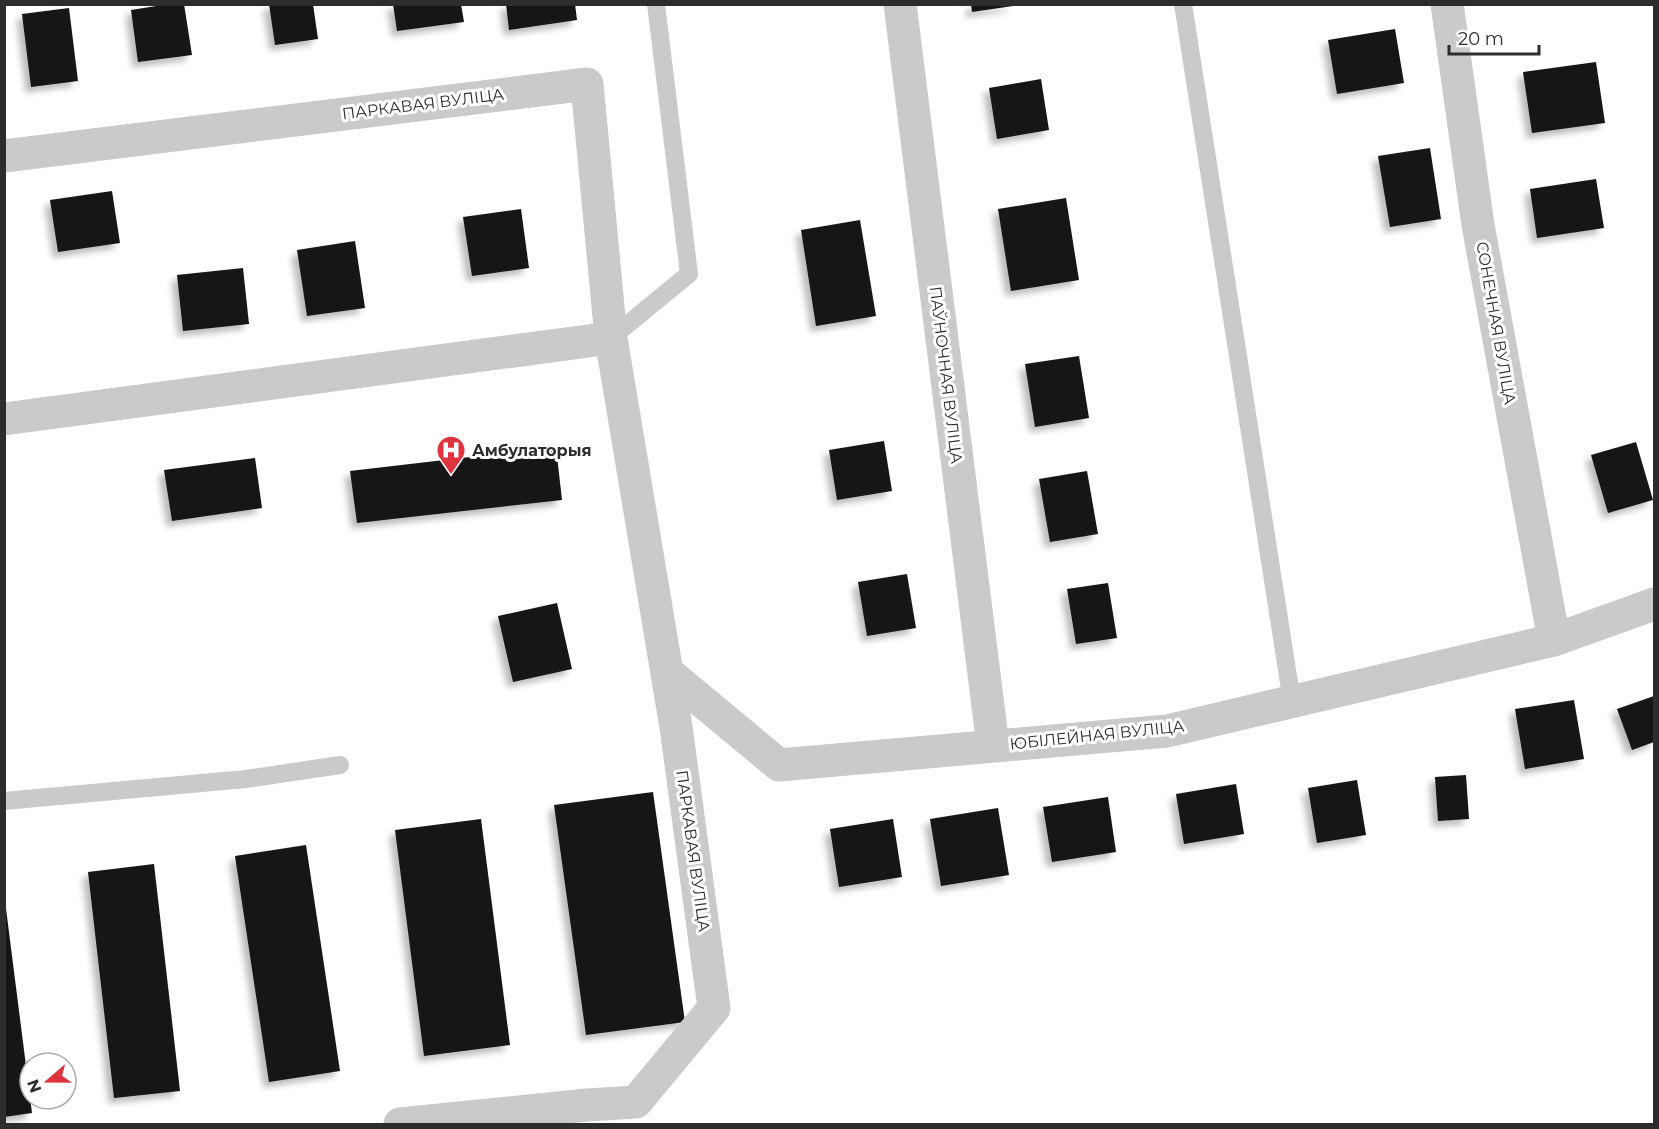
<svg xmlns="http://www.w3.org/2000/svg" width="1659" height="1129" viewBox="0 0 1659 1129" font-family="Montserrat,sans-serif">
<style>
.building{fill:#141414;filter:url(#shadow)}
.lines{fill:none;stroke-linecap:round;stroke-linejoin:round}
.service{stroke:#cacaca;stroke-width:18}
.minor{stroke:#cacaca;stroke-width:33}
.labels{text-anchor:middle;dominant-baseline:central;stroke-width:6;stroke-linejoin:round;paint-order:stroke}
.street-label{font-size:16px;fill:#2d2d2d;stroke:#fff}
.poi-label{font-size:16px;font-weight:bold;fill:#2d2d2d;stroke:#fff;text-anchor:start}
</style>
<defs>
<filter id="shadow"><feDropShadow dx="-5.5" dy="5.5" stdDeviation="3" flood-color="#0004"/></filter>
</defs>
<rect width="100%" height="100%" fill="#fff"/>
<path class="building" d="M169 4H184L192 55 138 62 131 10Z
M269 4H313L318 39 275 45Z
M393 4H461L464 22 397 31Z
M506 4H575L577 20 509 30Z
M971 4H1013V6L972 12Z
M69 8 78 81 31 87 22 14Z
M1395 29 1404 83 1337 94 1328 40Z
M1596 62 1605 123 1532 133 1523 72Z
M1041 79 1049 130 997 139 989 88Z
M1430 148 1441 219 1390 227 1378 156Z
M1596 179 1604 228 1537 238 1530 189Z
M112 191 120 243 58 252 50 200Z
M1066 198 1079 280 1011 291 998 209Z
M521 209 529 268 472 276 463 217Z
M860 220 876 316 816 326 801 230Z
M355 241 365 308 307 316 297 250Z
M243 268 249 324 183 331 177 275Z
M1079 356 1089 418 1035 427 1025 364Z
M884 441 892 491 837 500 829 450Z
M1636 442 1653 500 1608 513 1591 455Z
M556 447 562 500 357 523 350 471Z
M255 458 262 508 172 521 164 470Z
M1087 471 1098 534 1050 542 1039 479Z
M907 574 916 628 867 636 858 582Z
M1108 583 1117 638 1076 644 1067 589Z
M557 603 572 669 513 682 498 616Z
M1654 696V742L1632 750 1617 709Z
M1574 700 1584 759 1525 769 1515 709Z
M1466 775 1469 819 1438 821 1435 777Z
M1357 780 1366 835 1317 843 1308 788Z
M1236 784 1244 834 1184 844 1176 794Z
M653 792 685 1022 586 1035 554 805Z
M1108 797 1116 852 1052 862 1043 807Z
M998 808 1009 875 941 886 930 819Z
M481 819 510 1045 424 1056 395 830Z
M893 819 902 877 839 887 830 829Z
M306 845 340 1071 269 1082 235 856Z
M154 864 180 1091 114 1098 88 872Z
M4 893 32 1113 4 1117Z"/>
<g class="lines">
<path class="service" d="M1183 4 1292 702
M611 338 689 274 656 4
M4 801 246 779 340 765"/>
<path class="minor" d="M900 4 993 746
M1447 4 1478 225 1554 640
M4 156 587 84 611 338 676 727 714 1008 636 1102 587 1105 400 1124
M4 419 611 338
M667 672 779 765 1167 731 1554 640 1654 604"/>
</g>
<defs>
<g id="hospital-pin" transform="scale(1.5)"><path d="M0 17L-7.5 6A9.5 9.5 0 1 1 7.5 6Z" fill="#df333f" stroke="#fff"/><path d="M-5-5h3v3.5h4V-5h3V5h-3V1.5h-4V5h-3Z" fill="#fff"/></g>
</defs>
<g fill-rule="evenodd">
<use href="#hospital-pin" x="451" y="450"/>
</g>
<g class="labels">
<g class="street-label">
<text transform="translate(423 104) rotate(-7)">ПАРКАВАЯ ВУЛІЦА</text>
<text transform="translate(1496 323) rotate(80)">СОНЕЧНАЯ ВУЛІЦА</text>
<text transform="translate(946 375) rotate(83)">ПАЎНОЧНАЯ ВУЛІЦА</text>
<text transform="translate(1097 735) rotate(-6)">ЮБІЛЕЙНАЯ ВУЛІЦА</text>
<text transform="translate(693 851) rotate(82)">ПАРКАВАЯ ВУЛІЦА</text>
</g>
<g class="poi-label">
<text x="472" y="450">Амбулаторыя</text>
</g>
</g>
<rect width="1659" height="1129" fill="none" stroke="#2d2d2d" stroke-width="12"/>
<g transform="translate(48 1081) rotate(250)"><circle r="28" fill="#ffffff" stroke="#ababab" stroke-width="1.5"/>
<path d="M0-4.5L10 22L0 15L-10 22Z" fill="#df333f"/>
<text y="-9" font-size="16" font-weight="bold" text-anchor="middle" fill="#2d2d2d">N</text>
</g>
<path d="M1449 45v9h90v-9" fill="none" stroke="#2d2d2d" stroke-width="3"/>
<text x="1458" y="45" font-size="18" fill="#2d2d2d" stroke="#ffffff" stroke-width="4.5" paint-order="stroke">20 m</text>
</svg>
